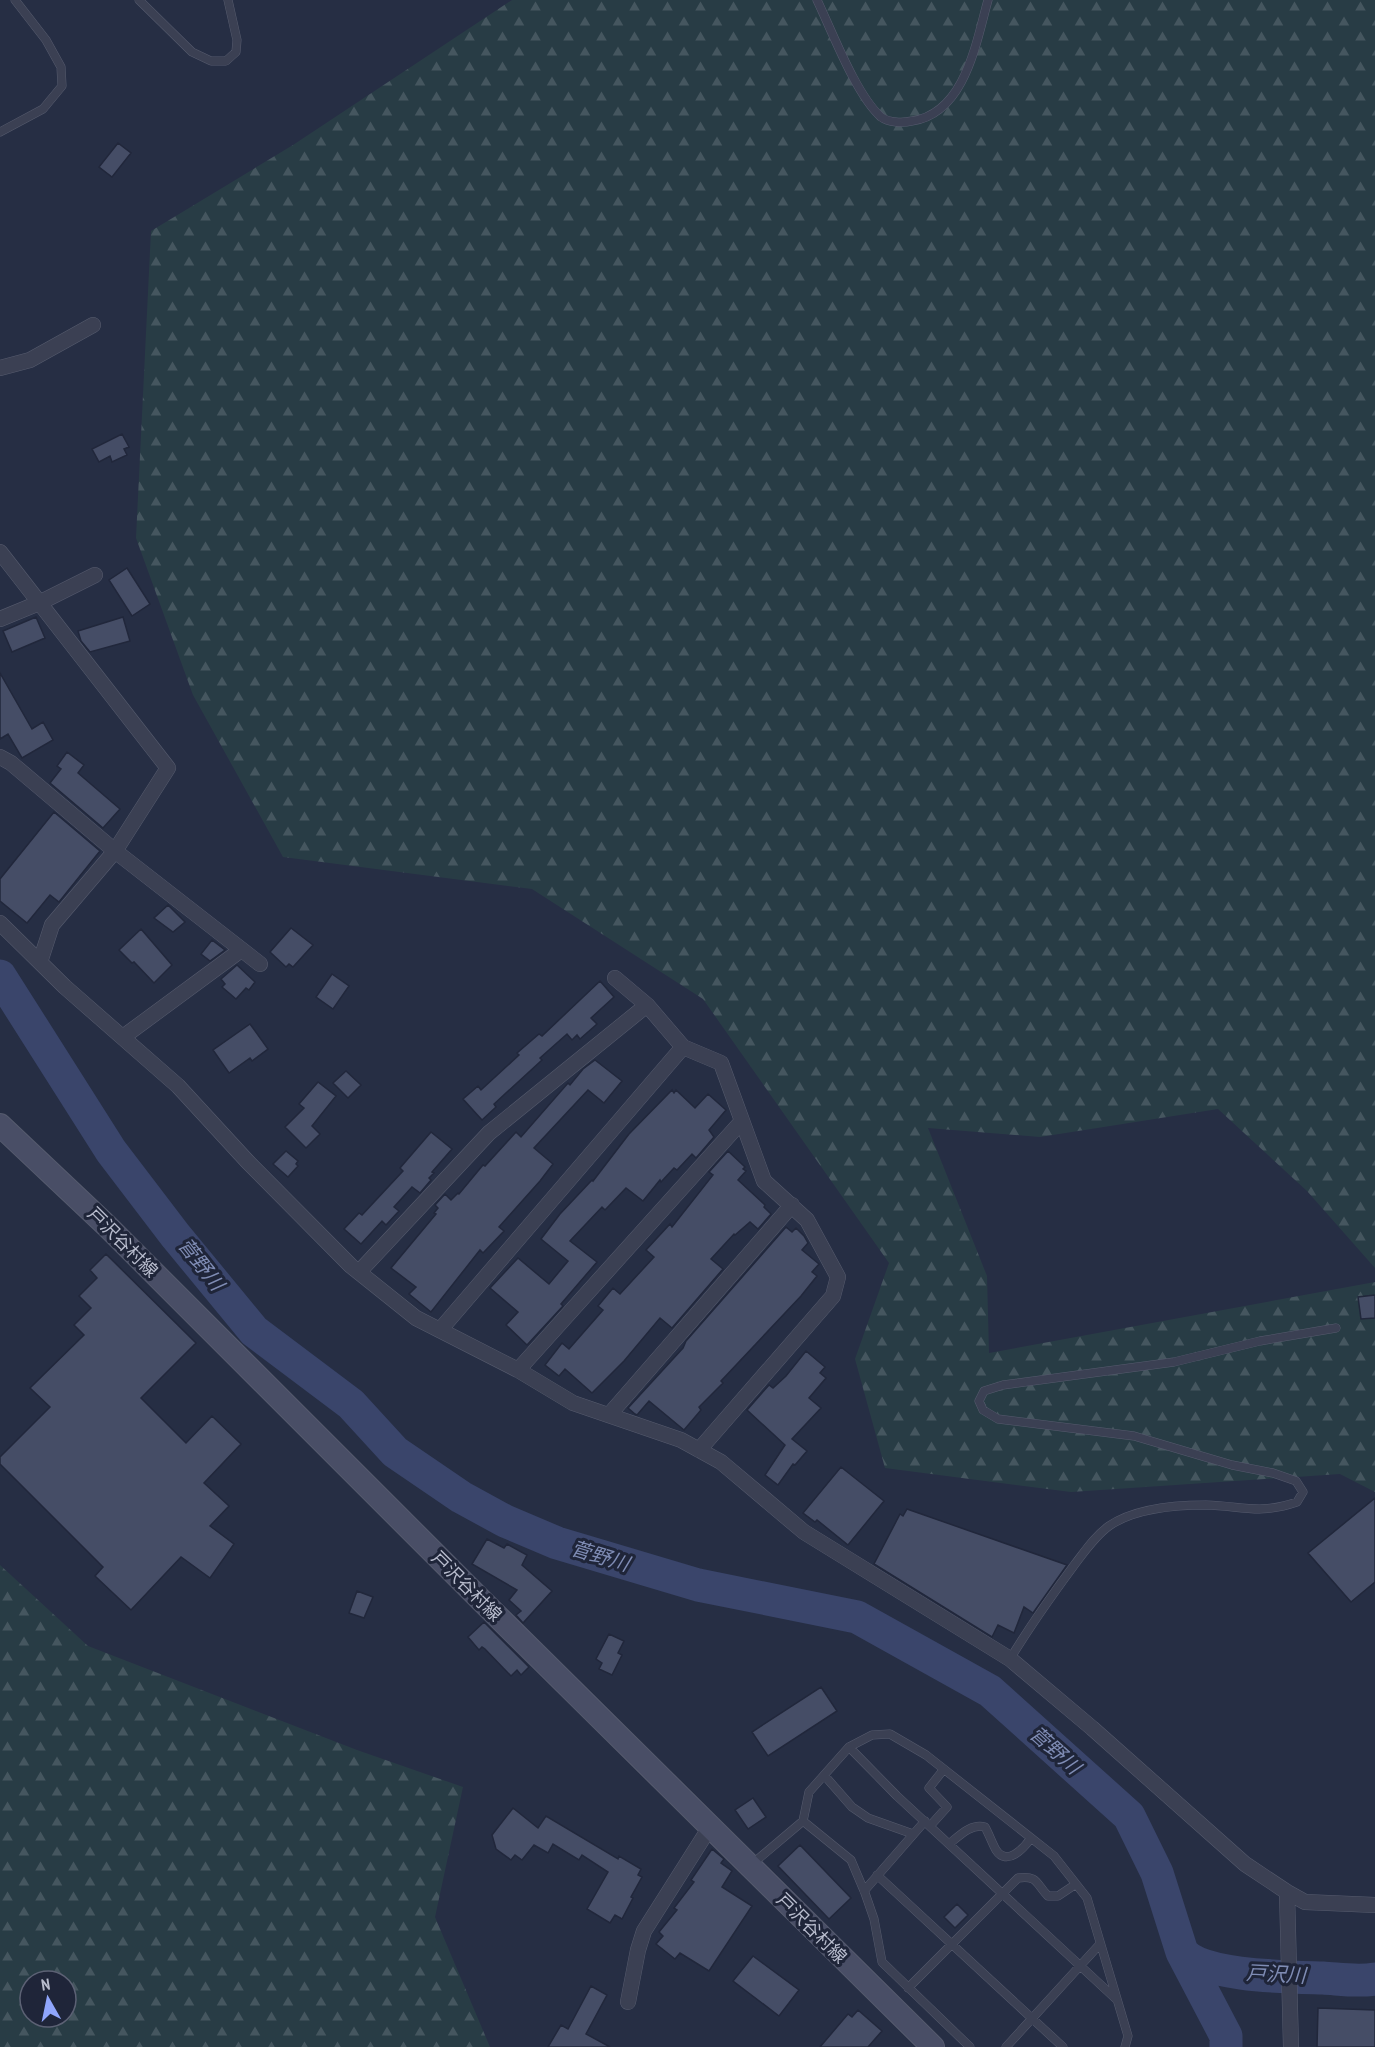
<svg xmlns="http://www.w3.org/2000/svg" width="1375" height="2047" viewBox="0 0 1375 2047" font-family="'PT Sans Narrow','Noto Sans JP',sans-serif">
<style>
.forest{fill:url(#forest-firs);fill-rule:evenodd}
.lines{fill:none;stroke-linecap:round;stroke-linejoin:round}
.river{stroke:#3a456b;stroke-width:33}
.building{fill:#454d66;stroke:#21273b;stroke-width:1.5}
.service-casing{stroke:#565b6e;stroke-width:9}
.minor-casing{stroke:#565b6e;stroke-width:16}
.secondary-casing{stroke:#565b6e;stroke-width:24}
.service{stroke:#3b4053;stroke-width:8}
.minor{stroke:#3b4053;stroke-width:15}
.secondary{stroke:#494e66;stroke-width:22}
.labels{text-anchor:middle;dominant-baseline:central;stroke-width:6;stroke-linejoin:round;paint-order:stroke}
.street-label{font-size:18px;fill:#b8bccd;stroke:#1f2539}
.water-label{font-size:20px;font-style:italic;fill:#7f8cb4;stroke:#1f2539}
</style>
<defs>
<pattern id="forest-firs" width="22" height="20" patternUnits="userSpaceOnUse" patternTransform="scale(1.5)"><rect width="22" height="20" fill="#283c45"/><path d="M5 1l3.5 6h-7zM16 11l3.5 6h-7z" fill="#45565f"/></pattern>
</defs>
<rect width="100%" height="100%" fill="#262e44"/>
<path class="forest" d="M512 0H1375V1268L1307 1191 1218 1109 1040 1137 928 1128 987 1276 989 1353 1375 1282V1492L1340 1474 1071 1492 885 1468 855 1359 889 1263 703 999 532 889 283 857 193 695 136 538 151 231 293 145Z
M0 1565 88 1646 357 1750 463 1787 435 1917 490 2047H0ZM30 1981H66V2017H30Z"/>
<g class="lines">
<path class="river" d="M0 976 111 1151 175 1235 254 1331 351 1404 395 1452 461 1497 505 1521 557 1543 698 1585 857 1617 990 1691 1129 1816 1157 1873 1182 1952 1226 2036V2047
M1182 1952C1203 1977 1291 1977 1323 1978 1340 1979 1358 1982 1375 1979"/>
</g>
<path class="building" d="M118 143 131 153 112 177 99 167Z
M122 434 129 447 124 449 127 455 112 462 110 456 99 462 92 449Z
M127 568 150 604 132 616 109 580Z
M36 617 45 638 12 652 3 631Z
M123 617 130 641 90 652 81 641 78 631Z
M0 673 32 729 43 722 53 740 22 758 8 734 0 739Z
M67 752 84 765 78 773 120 809 103 828 50 783 61 769 57 766Z
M54 812 100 851 59 902 50 895 27 923 0 901V879Z
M168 905 185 922 173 932 154 918Z
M291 928 313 945 293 967 289 964 286 967 270 952Z
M141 929 172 965 154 983 134 962 132 963 119 950Z
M212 940 225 950 210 961 201 954Z
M237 965 255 982 249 990 246 988 236 999 222 987 225 984 221 979Z
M332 974 349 986 333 1009 316 997Z
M600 981 614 997 591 1018 597 1024 580 1039 577 1035 572 1040 567 1034 540 1058 542 1060 494 1104 496 1107 482 1120 463 1099 478 1086 481 1090 519 1055 517 1053 539 1034 542 1036Z
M250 1024 268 1049 252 1061 250 1058 229 1073 213 1050Z
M595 1060 622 1081 604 1103 588 1090 534 1148 553 1164 540 1181 499 1227 504 1231 483 1253 480 1250 431 1312 409 1294 416 1287 391 1268 436 1214 434 1213 438 1208 435 1205 445 1194 451 1200 458 1193 459 1194 483 1165 485 1166 516 1132 521 1137 568 1083 570 1085 583 1069Z
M346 1071 361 1085 348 1098 333 1083Z
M318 1082 336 1096 312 1126 320 1134 306 1148 285 1127 304 1108 299 1104Z
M672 1090 674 1093 676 1090 695 1108 708 1094 726 1110 709 1130 714 1137 696 1158 692 1154 677 1170 674 1168 661 1182 660 1180 643 1201 626 1188 605 1210 602 1207 570 1241 597 1262 561 1304 563 1306 527 1345 506 1325 518 1312 490 1288 518 1258 549 1284 568 1261 541 1239 560 1214 592 1180 593 1181 629 1134Z
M431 1132 452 1149 432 1172 434 1173 429 1178 431 1180 420 1193 412 1187 394 1207 399 1211 386 1225 382 1221 361 1244 344 1229 359 1213 362 1215 403 1171 400 1168Z
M286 1151 298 1161 296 1164 298 1166 288 1177 273 1164Z
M728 1151 745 1167 743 1169 746 1171 738 1180 765 1205 764 1207 771 1214 758 1229 750 1222 735 1235 734 1234 711 1259 723 1269 672 1328 660 1318 624 1361 592 1393 565 1369 559 1376 545 1365 562 1343 569 1349 603 1310 598 1306 613 1288 620 1294 654 1257 646 1250 670 1224 672 1227 713 1175 709 1172Z
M786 1227 792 1232 796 1228 804 1236 808 1243 802 1250 819 1264 812 1272 817 1276 801 1296 721 1381 723 1383 699 1407 701 1410 684 1430 649 1401 637 1415 635 1414 628 1408 683 1348 686 1341Z
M106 1254 196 1343 141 1398 186 1443 212 1416 241 1444 204 1483 229 1506 210 1526 234 1544 210 1578 181 1557 131 1610 95 1576 103 1567 0 1464V1457L50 1407 30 1388 84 1335 74 1325 91 1308 79 1296 97 1278 90 1270Z
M1375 1295V1318L1361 1319 1358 1297Z
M806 1351 825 1367 820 1373 826 1378 809 1398 821 1408 792 1439 807 1451 795 1465 793 1464 778 1485 765 1475 785 1445 747 1410 769 1385 773 1388 786 1376Z
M841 1467 884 1501 848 1545 817 1520 815 1522 803 1513Z
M1375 1498V1582L1351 1602 1308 1553Z
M907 1509 1067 1565 1033 1613 1024 1607 1014 1633 998 1625 992 1637 874 1564 900 1514 903 1516Z
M487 1539 504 1548 507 1544 527 1555 522 1565 552 1591 523 1623 516 1615 521 1611 509 1600 517 1590 472 1564Z
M357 1591 373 1597 364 1618 349 1613Z
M484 1622 529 1667 521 1675 517 1670 511 1676 485 1649 482 1647 479 1650 468 1637Z
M609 1634 624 1641 618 1653 622 1655 612 1675 599 1669 602 1663 596 1659Z
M821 1687 837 1711 768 1756 752 1732Z
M753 1798 766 1817 748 1829 735 1810Z
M513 1808 538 1828 546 1816 618 1859 619 1856 641 1869 638 1875 642 1877 631 1897 633 1898 622 1919 615 1915 610 1923 587 1909 608 1872 582 1855 579 1860 553 1844 548 1853 534 1845 522 1860 515 1855 511 1860 496 1849 492 1835Z
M800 1845 851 1898 829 1919 778 1866Z
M712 1849 724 1859 721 1863 732 1871 722 1887 752 1906 709 1971 680 1953 675 1959 656 1944 663 1936 659 1932 677 1910 674 1908 694 1882 691 1880Z
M957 1904 968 1915 955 1928 944 1917Z
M753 1956 799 1990 779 2016 733 1981Z
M591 1986 607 1995 586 2034 610 2047H548L561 2025 568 2029Z
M1318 2008 1375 2010V2047H1317Z
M858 2010 882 2031 868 2047H820L848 2014 852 2017Z"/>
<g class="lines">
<g class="service-casing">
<path id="service" d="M139 0 192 52 211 61H226L236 52 237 40 228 0
M817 0C832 31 856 95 881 117 889 123 903 123 912 121 965 113 976 43 988 0
M0 132 43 109 62 86 61 67 46 40 15 0
M1010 1659C1030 1626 1052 1595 1075 1564 1085 1551 1095 1536 1109 1526 1135 1508 1175 1505 1206 1505 1243 1506 1259 1515 1297 1502L1303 1492 1296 1481 1273 1473 1232 1465 1134 1436 998 1419 983 1410 979 1401 984 1391 1003 1385 1174 1362 1260 1341 1336 1328
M849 1747 897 1796 1116 1999
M824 1775 852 1807 868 1818 913 1834
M803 1821 851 1860 865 1893 874 1919 882 1962 970 2047
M930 1826 947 1807 929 1788 944 1769
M949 1844C959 1836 971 1823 985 1827 989 1834 992 1843 996 1850 1007 1867 1024 1848 1031 1838
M751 1865 803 1821 809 1792 849 1747 872 1735 890 1734 926 1755 1054 1856 1087 1898 1128 2036 1125 2047
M877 1875 1063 2047
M864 1891 925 1821
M908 1988 1018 1878C1038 1875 1036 1884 1048 1896H1058L1076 1884
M1006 2047 1100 1944"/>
</g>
<g class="minor-casing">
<path id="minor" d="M0 368 30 360 93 325
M0 552 168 768 115 851 52 925 40 962
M0 619 39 603 95 575
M0 757 11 763 115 851 260 964
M0 923 65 987 178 1086 247 1161 351 1266 416 1318 518 1370 573 1403 681 1440 721 1462 804 1532 1010 1659 1092 1728 1245 1864 1287 1892 1305 1902 1375 1905
M615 978 647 1005 683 1047 721 1063 764 1181 807 1220 838 1277 833 1296 699 1450
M123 1037 241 950
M359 1272 489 1133 647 1005
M440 1330 683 1047
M518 1370 742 1121
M609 1415 792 1205
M1287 1892 1291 2047
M628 2002 638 1950 644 1931 710 1827"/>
</g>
<g class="secondary-casing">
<path id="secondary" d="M0 1125 107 1226 483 1602 933 2047"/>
</g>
<use href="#service" class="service"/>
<use href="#minor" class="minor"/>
<use href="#secondary" class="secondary"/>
</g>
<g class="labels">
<g class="street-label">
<text transform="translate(123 1242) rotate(45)">戸沢谷村線</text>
<text transform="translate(467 1586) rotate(45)">戸沢谷村線</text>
<text transform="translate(812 1928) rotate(45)">戸沢谷村線</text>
</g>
<g class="water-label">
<text transform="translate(201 1264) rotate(52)">菅野川</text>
<text transform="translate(600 1556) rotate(17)">菅野川</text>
<text transform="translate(1055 1750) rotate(42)">菅野川</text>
<text transform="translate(1276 1974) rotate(3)">戸沢川</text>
</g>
</g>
<g transform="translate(48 1999) rotate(351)"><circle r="28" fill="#1f2539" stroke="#5c6174" stroke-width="1.5"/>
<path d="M0-4.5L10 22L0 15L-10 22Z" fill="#8fa5fb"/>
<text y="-9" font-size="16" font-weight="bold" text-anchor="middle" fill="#b8bccd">N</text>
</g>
</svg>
